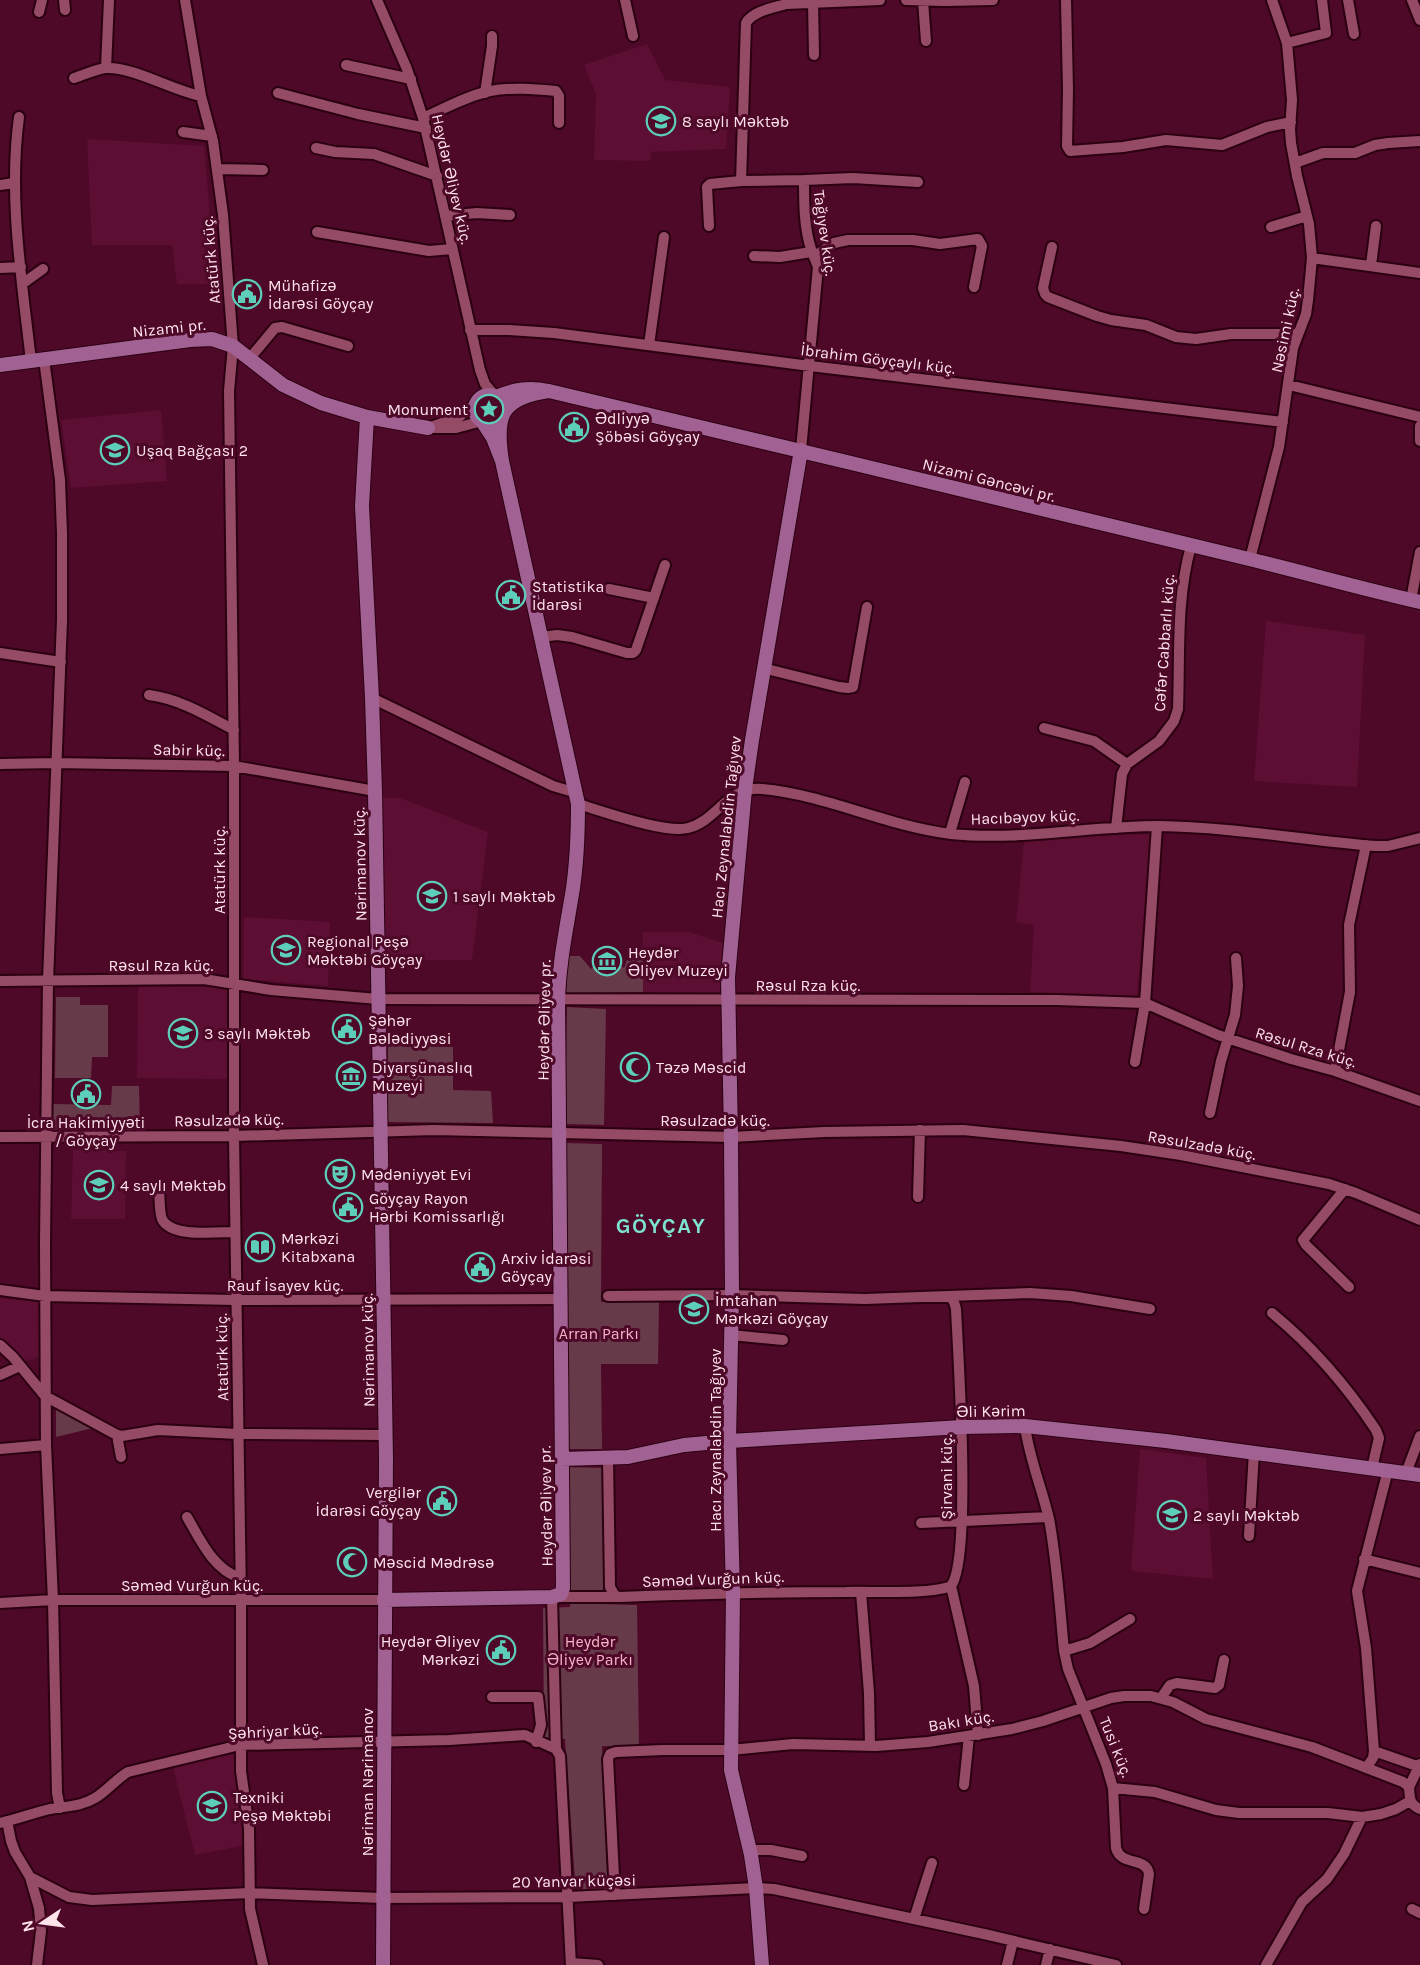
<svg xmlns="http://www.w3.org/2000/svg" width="1420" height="1965" viewBox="0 0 1420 1965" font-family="Karla,sans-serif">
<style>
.built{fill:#5d0f33}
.green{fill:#673a49}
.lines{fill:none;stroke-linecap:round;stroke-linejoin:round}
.street-casing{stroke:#2b0011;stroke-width:14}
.secondary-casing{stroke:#2b0011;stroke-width:16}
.street{stroke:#954b65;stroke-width:10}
.secondary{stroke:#a16293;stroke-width:14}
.labels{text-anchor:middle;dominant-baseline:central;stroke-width:6;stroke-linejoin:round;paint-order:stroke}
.poi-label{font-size:16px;fill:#fee3eb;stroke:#4e0828;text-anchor:start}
.street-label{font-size:16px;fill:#fee3eb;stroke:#4e0828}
.park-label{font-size:16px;fill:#f7b4c8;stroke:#4e0828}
.district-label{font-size:22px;font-weight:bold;letter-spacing:1.5px;fill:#7de2ce;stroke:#4e0828}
</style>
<rect width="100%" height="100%" fill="#4e0828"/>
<path class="built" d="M647 44 665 80 730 87 726 149 651 152 650 161 594 160 596 94 584 65Z
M87 139 204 146 216 284H177L172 245H92Z
M161 410 167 481 71 488 61 420Z
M1266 621 1365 635 1357 787 1254 781Z
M382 798H400L488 832 472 960H385Z
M1151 834 1137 996 1030 992 1034 925 1016 922 1024 842 1071 837Z
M244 917 330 922 328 986 243 979Z
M643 932H689L723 943 720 993 643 992Z
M138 987H230L228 1079 137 1078Z
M73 1150 126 1151 125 1219H71Z
M0 1298 39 1302V1357L25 1361 0 1338Z
M1140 1449 1206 1458 1213 1579 1131 1571Z
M235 1752 246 1845 195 1855 173 1768Z"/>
<path class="green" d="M631 950 643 951V992L566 993 568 956H580L591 969 601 959 606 968 614 962 624 968Z
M56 997H80V1005H108V1057H92L91 1078H55Z
M567 1007 606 1009 604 1125 565 1124Z
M388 1046 453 1047V1090L491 1091 493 1123 387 1122Z
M112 1086H139L140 1133H52L53 1104 111 1105Z
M566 1143 602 1144 601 1302H659L658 1364H601L602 1449H569Z
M56 1408 93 1428 56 1437Z
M567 1467 603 1468V1604L637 1605 639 1746H602L608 1892C594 1892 583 1895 575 1881L565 1739 544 1738 543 1608 570 1607Z"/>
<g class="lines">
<g class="street-casing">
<path id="street" d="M64 0 65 10
M185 0 201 96 213 141 223 215 233 346 229 391 234 766V1136L241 1600V1771L249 1828 250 1909 263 1965
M377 0 407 69 423 118 480 370 485 384 496 397
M625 0 633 36
M786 0V4C773 8 753 11 746 23L741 181 804 180C804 203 804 227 811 249 813 255 816 261 818 267L801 450
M906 0 946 1 993 0
M1066 0 1068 89 1067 146 1070 151 1123 147 1166 140 1222 145 1267 127 1291 122
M1348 0 1354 34
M1412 0 1420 20
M923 1 926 41
M813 2 814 55
M786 4 880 0
M39 12 42 0
M1287 43 1326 33 1322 0
M346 65 411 79
M106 68 109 0
M74 78C84 75 96 69 106 68 131 66 174 91 201 96
M278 93 358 114 426 128
M485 93 492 46V36
M19 117C8 197 22 281 31 361
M423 118C445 108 467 96 490 91 512 87 534 89 556 91L559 96V123
M183 132 212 136
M316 148 335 152 374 154 437 176
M1295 163 1323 153H1355L1375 145 1388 143 1420 141
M217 169 263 170
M804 180 853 178 918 182
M0 185 14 183
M445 216 477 213 510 215
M709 226 707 187 710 184 741 181
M1271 227 1307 216
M317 232 429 251 452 249
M1052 247 1043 288 1045 294 1048 297 1097 316 1111 320 1146 325 1176 337 1196 339 1231 334H1297
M754 256 780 257 811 252
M815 256 834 243 848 240H913L940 244 978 239 982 246 974 287
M1312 258 1420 273
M1371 265 1376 226
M0 268 21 267
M22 284 43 269
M470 330H509L554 333 810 366 1283 422
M649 345 664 237
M250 358 275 328 282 327 348 346
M44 359 60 480 62 533V620L48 981 45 1244 46 1445 53 1600 57 1793 60 1808
M1289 385 1420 417
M477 403 459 417 428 428H456L482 421
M1420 426V441
M1250 559 1279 447 1293 348 1306 314 1308 300 1312 258 1309 224 1297 176 1291 143 1290 130 1292 100 1287 43 1272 0
M609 589 654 598
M1411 600 1420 552
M541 637 557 635 572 637 627 653H633L636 650 665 565
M0 653 61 662
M763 668 839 687 848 688 853 687 867 607
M149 695C180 699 206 715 234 730
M372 698 553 786 577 793
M1044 728 1094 741 1127 764
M0 764 55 763 234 766 375 791
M578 804C602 811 666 834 688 828 717 821 727 786 762 789 827 795 886 826 951 834 1020 841 1089 826 1159 826 1231 827 1303 840 1375 846H1388L1420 838
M1116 828 1122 774 1127 764 1159 741 1174 721 1178 709C1180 654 1176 599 1191 546
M950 833 965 782
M0 981 204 979 271 990 378 999 1057 1000 1145 1003 1218 1035 1291 1059 1335 1071 1420 1101
M1135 1062 1145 1003 1157 826
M1335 1071 1350 992 1349 925 1366 845
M1210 1113 1221 1061 1235 1015 1238 986 1236 958
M0 1137 234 1136 434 1130 731 1137 824 1132 963 1130 1121 1146 1181 1155 1329 1184 1356 1193 1420 1220
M1345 1189 1303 1240 1306 1245 1349 1287
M159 1190C160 1199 159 1211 162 1219 171 1238 217 1232 235 1232
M918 1197 920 1130
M0 1290 45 1296 235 1300 560 1299
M608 1296 732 1295 865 1299 1030 1293 1071 1296 1150 1309
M950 1296 954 1302 956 1309C958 1353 972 1559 951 1586
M1272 1313C1311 1345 1348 1388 1376 1430L1379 1438 1372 1468
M731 1335 783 1340
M0 1345 13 1357 45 1396 117 1435 122 1436 158 1430 238 1434 385 1435
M0 1375 20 1366
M1025 1426C1029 1458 1042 1488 1049 1519 1057 1562 1060 1608 1064 1651L1068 1669 1106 1764 1113 1788 1155 1792 1216 1810 1239 1813H1328L1362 1817 1381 1814 1396 1809 1410 1801
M117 1435 121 1457
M0 1449 46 1445
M608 1458 610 1587 615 1596 620 1597C696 1594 771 1592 846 1592 871 1591 930 1595 951 1586
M1406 1473 1420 1436
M187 1517C201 1541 213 1569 240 1578
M921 1523 1048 1517
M1249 1536 1254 1452
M1364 1559 1420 1573
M951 1586 974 1686 978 1735
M861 1592 869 1693 870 1746
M552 1597 556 1749
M556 1597H620
M0 1603 53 1600H384
M1064 1651 1090 1643 1130 1619
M492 1697H538L541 1725 536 1742
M1161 1698 1170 1685 1177 1683 1215 1688 1219 1685 1224 1660
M1374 1751 1420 1767
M1366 1768 1373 1758 1374 1751 1366 1648 1357 1591 1388 1470
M964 1785 969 1736
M1409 1787 1420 1764
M1113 1788 1116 1848C1121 1867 1146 1856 1149 1874L1144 1909
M7 1821 11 1841 15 1852 30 1877 39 1908 41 1931 37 1965
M0 1823C17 1819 33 1813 50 1809 66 1806 80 1807 95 1798 107 1791 116 1779 128 1772L240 1745 449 1740 525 1735 556 1749 560 1756 571 1965
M750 1850H771L802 1856
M30 1877 69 1897 92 1900 250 1893 382 1898 568 1897 756 1888 774 1889 984 1934 1116 1965
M615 1895 608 1759 610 1754 616 1752 663 1750H731L793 1744 876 1746 928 1742 1012 1729 1043 1721 1111 1698 1124 1696H1151L1173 1702 1206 1719 1312 1747 1403 1782 1409 1787C1410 1799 1409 1804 1420 1809
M1412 1909 1420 1913
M914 1919 932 1863
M571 1963 598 1965
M1007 1965 1013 1941
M1046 1965 1050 1949
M1266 1965 1302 1902 1327 1879 1344 1854 1362 1817"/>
</g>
<g class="secondary-casing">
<path id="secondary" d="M0 365 190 340 212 339 233 346 283 385 321 403 367 417 428 428
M549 391C783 445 1015 504 1249 559 1306 573 1363 589 1420 602
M475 409a14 14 0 1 1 28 0a14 14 0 1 1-28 0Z
M367 417 362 506 372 698 375 791 386 1459 383 1965
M482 421 493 438 502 461C495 416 500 398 549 391 529 387 515 389 496 397
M562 1459 628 1457 684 1445 729 1441 962 1427 1025 1426 1166 1441 1420 1475
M384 1600 552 1597 561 1594 563 1588 558 1000C559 962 567 926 573 888 577 860 578 832 578 804L502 461
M762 1965 756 1888 751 1855 731 1770 733 1593 729 1441 732 1295 731 1137 728 977 745 789 752 740 801 450"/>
</g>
<use href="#street" class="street"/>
<use href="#secondary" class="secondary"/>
</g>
<defs>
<g id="school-ring" transform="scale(1.5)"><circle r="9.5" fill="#4e0828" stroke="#5dceb9" stroke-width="1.5"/><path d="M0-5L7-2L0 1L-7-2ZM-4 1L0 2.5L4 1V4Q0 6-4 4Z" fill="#5dceb9"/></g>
<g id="civic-ring" transform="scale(1.5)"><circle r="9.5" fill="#4e0828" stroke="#5dceb9" stroke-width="1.5"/><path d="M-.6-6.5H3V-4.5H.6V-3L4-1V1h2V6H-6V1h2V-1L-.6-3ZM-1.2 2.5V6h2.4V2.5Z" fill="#5dceb9"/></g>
<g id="sight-ring" transform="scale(1.5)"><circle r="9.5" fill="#4e0828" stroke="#5dceb9" stroke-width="1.5"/><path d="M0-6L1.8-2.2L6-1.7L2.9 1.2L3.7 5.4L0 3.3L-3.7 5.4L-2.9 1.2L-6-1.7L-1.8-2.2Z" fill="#5dceb9"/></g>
<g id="university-ring" transform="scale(1.5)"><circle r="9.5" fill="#4e0828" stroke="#5dceb9" stroke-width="1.5"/><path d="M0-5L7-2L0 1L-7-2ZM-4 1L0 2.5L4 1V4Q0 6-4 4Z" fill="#5dceb9"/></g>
<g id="museum-ring" transform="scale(1.5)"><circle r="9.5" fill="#4e0828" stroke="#5dceb9" stroke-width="1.5"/><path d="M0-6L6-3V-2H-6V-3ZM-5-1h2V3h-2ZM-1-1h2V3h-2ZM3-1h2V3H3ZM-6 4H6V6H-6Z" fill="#5dceb9"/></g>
<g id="mosque-ring" transform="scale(1.5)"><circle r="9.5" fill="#4e0828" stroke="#5dceb9" stroke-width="1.5"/><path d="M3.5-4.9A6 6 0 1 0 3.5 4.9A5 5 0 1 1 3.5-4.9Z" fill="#5dceb9"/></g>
<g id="theatre-ring" transform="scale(1.5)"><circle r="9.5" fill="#4e0828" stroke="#5dceb9" stroke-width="1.5"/><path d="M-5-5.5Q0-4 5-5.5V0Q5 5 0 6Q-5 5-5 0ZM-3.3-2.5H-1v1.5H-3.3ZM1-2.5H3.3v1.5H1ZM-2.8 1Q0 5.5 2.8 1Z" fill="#5dceb9"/></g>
<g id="library-ring" transform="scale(1.5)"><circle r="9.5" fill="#4e0828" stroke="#5dceb9" stroke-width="1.5"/><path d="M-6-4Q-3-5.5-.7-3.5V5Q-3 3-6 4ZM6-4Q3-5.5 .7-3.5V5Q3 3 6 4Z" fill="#5dceb9"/></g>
</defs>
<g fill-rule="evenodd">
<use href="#school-ring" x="661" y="121"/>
<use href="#civic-ring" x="247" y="294"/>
<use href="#sight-ring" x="489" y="409"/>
<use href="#civic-ring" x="574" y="427"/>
<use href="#school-ring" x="115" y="450"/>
<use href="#civic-ring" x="511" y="595"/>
<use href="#school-ring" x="432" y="896"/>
<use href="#university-ring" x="286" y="950"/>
<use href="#museum-ring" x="607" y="961"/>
<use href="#civic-ring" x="347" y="1029"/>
<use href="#school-ring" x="183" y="1033"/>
<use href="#mosque-ring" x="635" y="1067"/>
<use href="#museum-ring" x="351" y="1076"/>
<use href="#civic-ring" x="86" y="1094"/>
<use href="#theatre-ring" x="340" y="1174"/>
<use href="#school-ring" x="99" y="1185"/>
<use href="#civic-ring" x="348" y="1207"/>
<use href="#library-ring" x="260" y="1247"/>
<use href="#civic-ring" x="480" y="1267"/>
<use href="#university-ring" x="694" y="1309"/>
<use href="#civic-ring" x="442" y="1501"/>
<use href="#school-ring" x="1172" y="1515"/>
<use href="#mosque-ring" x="352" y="1562"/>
<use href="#civic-ring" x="501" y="1650"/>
<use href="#university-ring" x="212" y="1806"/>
</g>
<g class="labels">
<g class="poi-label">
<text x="682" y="121">8 saylı Məktəb</text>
<text x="268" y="285">Mühafizə<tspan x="268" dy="18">İdarəsi Göyçay</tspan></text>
<text x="468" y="409" text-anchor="end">Monument</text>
<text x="595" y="418">Ədliyyə<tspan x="595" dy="18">Şöbəsi Göyçay</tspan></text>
<text x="136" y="450">Uşaq Bağçası 2</text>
<text x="532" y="586">Statistika<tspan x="532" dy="18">İdarəsi</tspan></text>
<text x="453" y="896">1 saylı Məktəb</text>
<text x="307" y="941">Regional Peşə<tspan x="307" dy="18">Məktəbi Göyçay</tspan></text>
<text x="628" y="952">Heydər<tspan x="628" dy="18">Əliyev Muzeyi</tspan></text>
<text x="368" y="1020">Şəhər<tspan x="368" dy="18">Bələdiyyəsi</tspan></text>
<text x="204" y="1033">3 saylı Məktəb</text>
<text x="372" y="1067">Diyarşünaslıq<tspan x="372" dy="18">Muzeyi</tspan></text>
<text x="656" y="1067">Təzə Məscid</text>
<text x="86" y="1122" text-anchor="middle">İcra Hakimiyyəti<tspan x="86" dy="18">/ Göyçay</tspan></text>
<text x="361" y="1174">Mədəniyyət Evi</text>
<text x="120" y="1185">4 saylı Məktəb</text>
<text x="369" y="1198">Göyçay Rayon<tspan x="369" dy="18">Hərbi Komissarlığı</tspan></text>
<text x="281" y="1238">Mərkəzi<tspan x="281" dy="18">Kitabxana</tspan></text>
<text x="501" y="1258">Arxiv İdarəsi<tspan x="501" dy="18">Göyçay</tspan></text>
<text x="715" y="1300">İmtahan<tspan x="715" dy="18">Mərkəzi Göyçay</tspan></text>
<text x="421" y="1492" text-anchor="end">Vergilər<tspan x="421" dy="18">İdarəsi Göyçay</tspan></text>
<text x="1193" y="1515">2 saylı Məktəb</text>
<text x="373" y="1562">Məscid Mədrəsə</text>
<text x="480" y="1641" text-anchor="end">Heydər Əliyev<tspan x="480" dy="18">Mərkəzi</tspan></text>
<text x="233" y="1797">Texniki<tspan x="233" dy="18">Peşə Məktəbi</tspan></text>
</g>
<g class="street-label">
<text transform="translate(452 179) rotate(77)">Heydər Əliyev küç.</text>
<text transform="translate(825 233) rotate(82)">Tağıyev küç.</text>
<text transform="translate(211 260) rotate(-95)">Atatürk küç.</text>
<text transform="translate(169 328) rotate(-6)">Nizami pr.</text>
<text transform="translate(1285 330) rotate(-78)">Nəsimi küç.</text>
<text transform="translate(878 359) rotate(7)">İbrahim Göyçaylı küç.</text>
<text transform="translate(989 480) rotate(14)">Nizami Gəncəvi pr.</text>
<text transform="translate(1164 643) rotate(-86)">Cəfər Cabbarlı küç.</text>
<text transform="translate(189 750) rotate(1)">Sabir küç.</text>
<text transform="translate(1025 817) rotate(-2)">Hacıbəyov küç.</text>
<text transform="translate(726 827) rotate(-84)">Hacı Zeynalabdin Tağıyev</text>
<text transform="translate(360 864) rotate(-91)">Nərimanov küç.</text>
<text transform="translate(219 870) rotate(-90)">Atatürk küç.</text>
<text x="161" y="965">Rəsul Rza küç.</text>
<text x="808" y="985">Rəsul Rza küç.</text>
<text transform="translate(544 1020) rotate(-89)">Heydər Əliyev pr.</text>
<text transform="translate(1306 1047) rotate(17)">Rəsul Rza küç.</text>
<text transform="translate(229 1120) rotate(-1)">Rəsulzadə küç.</text>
<text x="715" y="1120">Rəsulzadə küç.</text>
<text transform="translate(1202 1145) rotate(10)">Rəsulzadə küç.</text>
<text x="285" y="1285">Rauf İsayev küç.</text>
<text transform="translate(368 1350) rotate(-91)">Nərimanov küç.</text>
<text transform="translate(222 1357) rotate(-91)">Atatürk küç.</text>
<text transform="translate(991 1411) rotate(-1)">Əli Kərim</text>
<text transform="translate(715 1440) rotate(-90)">Hacı Zeynalabdin Tağıyev</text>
<text transform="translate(946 1477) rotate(-90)">Şirvani küç.</text>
<text transform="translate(546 1506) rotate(-91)">Heydər Əliyev pr.</text>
<text transform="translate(713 1579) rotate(-2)">Səməd Vurğun küç.</text>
<text x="192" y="1585">Səməd Vurğun küç.</text>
<text transform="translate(961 1721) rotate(-9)">Bakı küç.</text>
<text transform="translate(275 1731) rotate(-3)">Şəhriyar küç.</text>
<text transform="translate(1116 1747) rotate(68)">Tusi küç.</text>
<text transform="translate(367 1782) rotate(-90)">Nəriman Nərimanov</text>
<text transform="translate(574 1881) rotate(-1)">20 Yanvar küçəsi</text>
</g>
<g class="park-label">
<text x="599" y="1333">Arran Parkı</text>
<text x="590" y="1641">Heydər<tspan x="590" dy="18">Əliyev Parkı</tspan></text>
</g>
<g class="district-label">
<text x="661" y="1226">GÖYÇAY</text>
</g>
</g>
<g transform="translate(42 1923) rotate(257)" stroke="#4e0828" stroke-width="4.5" paint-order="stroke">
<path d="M0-4.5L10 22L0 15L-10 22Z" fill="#fee3eb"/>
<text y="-9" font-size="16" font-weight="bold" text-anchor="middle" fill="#fee3eb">N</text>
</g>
</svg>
